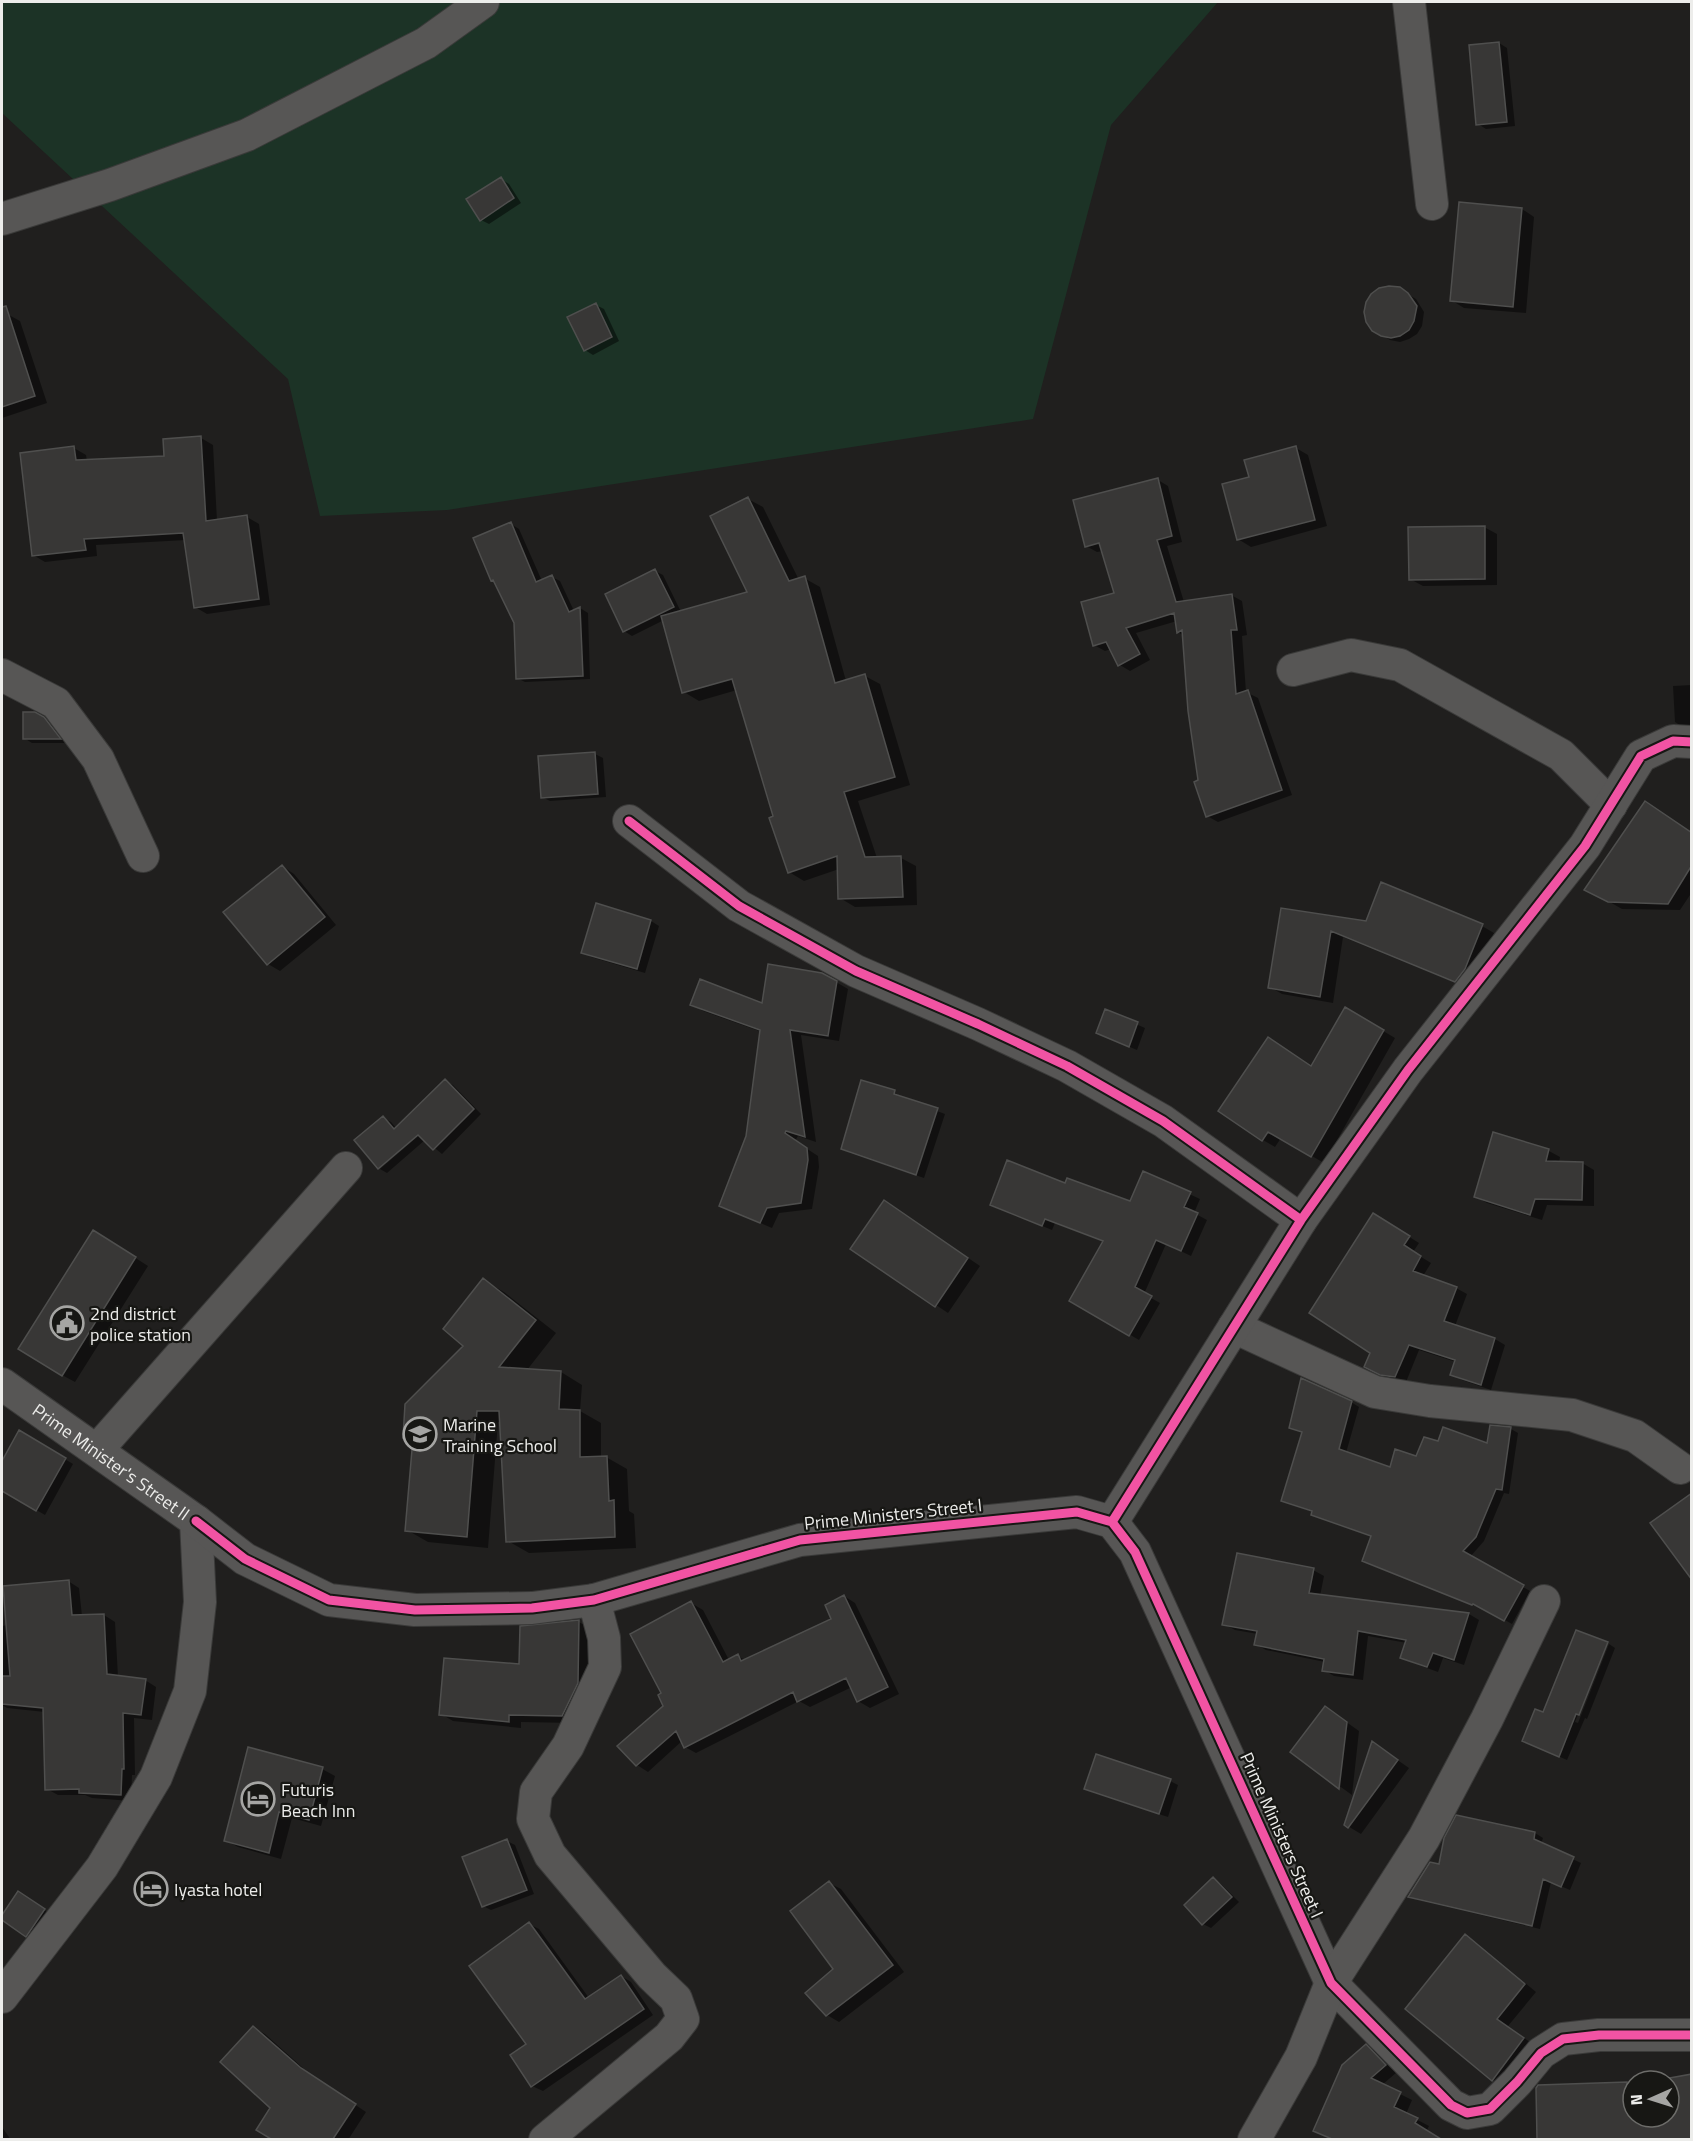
<svg xmlns="http://www.w3.org/2000/svg" width="1693" height="2141" viewBox="0 0 1693 2141" font-family="'Titillium Web',sans-serif">
<style>
.green{fill:#1c3326}
.shadow{fill:#0007}
.building{fill:#383736;stroke:#4f4f4e;stroke-width:1.5}
.lines{fill:none;stroke-linecap:round;stroke-linejoin:round}
.street-casing{stroke:#3a3a39;stroke-width:34}
.street{stroke:#575655;stroke-width:32}
.cycleway-casing{stroke:#171714;stroke-width:13}
.cycleway{stroke:#f153a3;stroke-width:9}
.labels{text-anchor:middle;dominant-baseline:central;stroke-width:4.5;stroke-linejoin:round;paint-order:stroke}
.poi-label{font-size:18px;fill:#ededeb;stroke:#171714;text-anchor:start}
.street-label{font-size:18px;fill:#ededeb;stroke:#171714}
</style>
<rect width="100%" height="100%" fill="#201f1e"/>
<path class="green" d="M2 2H1218L1111 125 1033 419 447 510 320 516 288 379 2 113Z"/>
<path class="shadow" d="M1499 43 1507 48 1515 126 1486 129 1478 124Z
M501 179 509 184 521 203 489 224 481 220Z
M1522 209 1534 217 1526 313 1464 308 1451 300Z
M1399 289 1416 299 1424 312 1422 326 1417 334 1409 339 1400 342 1390 340 1373 329Z
M596 305 604 309 619 341 593 355 585 350Z
M7 314 20 321 47 403 2 418V316Z
M201 438 213 445 217 521 247 517 259 524 270 605 207 614 195 607 186 540 96 545 97 556 45 562 33 555 74 448 86 455 87 461 166 457Z
M1296 448 1308 455 1327 526 1251 547 1238 539 1250 478Z
M1158 480 1168 486 1182 542 1167 546 1184 602 1231 595 1242 601 1247 635 1242 636 1246 692 1258 698 1292 795 1218 822 1207 816 1199 781 1184 636 1178 632 1177 621 1136 633 1150 660 1130 671 1120 665 1111 649 1105 651 1094 645 1116 594 1103 551 1097 552 1086 546Z
M748 499 763 507 799 580 804 578 820 587 846 681 865 676 880 684 910 785 858 801 877 858H901L916 866 917 905 855 907 840 898 839 869 804 881 789 872 775 817 737 690 699 701 684 692 664 620 632 636 624 631 655 571 663 575 681 612 750 593Z
M511 524 519 529 542 581 552 577 560 581 574 611 580 608 588 613 590 679 525 682 517 678 515 623 496 582 492 580Z
M1484 527 1497 534V585L1423 586 1410 579Z
M1692 685V726L1683 727 1675 722 1673 686Z
M35 714 52 724 67 743H32L24 738Z
M595 754 603 758 606 797 550 801 542 797Z
M1692 833V892L1680 910 1622 909 1587 889Z
M282 866 294 874 336 925 280 971 268 964Z
M597 905 651 921 659 926 645 973 591 957 583 952Z
M1282 909 1367 923 1482 926 1494 933 1477 976 1468 988 1343 937 1333 1003 1282 994 1270 987Z
M822 974 848 989 839 1041 801 1035 816 1142 798 1136 795 1141 818 1156 819 1167 812 1209 779 1213 772 1228 721 1206 747 1136 762 1032 703 1011 692 1004 763 1005Z
M1346 1009 1395 1038 1324 1163 1281 1138 1275 1147 1263 1140 1312 1067Z
M1106 1011 1145 1028 1137 1050 1097 1033Z
M445 1081 453 1085 481 1114 442 1154 425 1140 387 1173 380 1169 424 1131 422 1129 379 1166 383 1118 391 1122 397 1129Z
M894 1092 902 1098 945 1114 924 1178 850 1153 842 1149Z
M1494 1134 1549 1151 1560 1157 1559 1163H1582L1594 1170V1206L1547 1205 1542 1220 1487 1203 1476 1197Z
M1144 1173 1200 1199 1194 1213 1207 1220 1191 1256 1166 1244 1144 1294 1160 1303 1139 1340 1071 1300 1104 1242 1055 1223 1052 1230 992 1205 1066 1185 1131 1203Z
M896 1209 980 1266 948 1313 936 1305Z
M1384 1221 1419 1243 1413 1252 1431 1263 1423 1276 1456 1288 1467 1294 1455 1326 1495 1339 1505 1345 1491 1390 1462 1380 1452 1374 1456 1362 1419 1350 1406 1382 1392 1380 1376 1373 1372 1353Z
M106 1239 148 1266 75 1382 62 1375Z
M483 1280 504 1292 556 1333 527 1370 561 1372 582 1385 580 1411 601 1423V1457H606L627 1469 629 1511 634 1514 636 1548 529 1553 508 1541 501 1422H498L488 1548 428 1542 407 1530 415 1442 405 1437 465 1346Z
M1351 1402 1359 1407 1346 1453 1391 1469 1417 1457 1439 1442 1489 1445 1511 1429 1518 1433 1509 1494 1504 1493 1484 1541 1470 1557 1530 1591 1512 1624 1480 1606V1608L1371 1565 1364 1561 1373 1537 1320 1518 1313 1512 1282 1501 1303 1433 1290 1427Z
M20 1432 73 1464 45 1515 2 1490V1464Z
M1313 1570 1324 1576 1320 1596 1469 1614 1479 1620 1464 1665 1443 1658 1438 1672 1413 1663 1402 1657 1407 1643 1368 1636 1363 1680 1334 1676 1324 1670 1325 1662 1266 1650 1255 1644 1258 1634 1235 1630 1224 1624Z
M68 1581 79 1588 82 1616 104 1615 115 1622 118 1677 145 1680 156 1687 152 1720 134 1718 135 1775H132L131 1801 92 1798 85 1795H58L47 1789 45 1712 7 1708 2 1705V1626L8 1625Z
M844 1596 855 1603 899 1694 870 1708 858 1701 852 1687 810 1707 799 1701 696 1753 685 1747 682 1741 648 1772 637 1765 665 1706 663 1694 691 1603 703 1610 729 1660 738 1656 745 1660 833 1620Z
M579 1622 591 1629 590 1690 575 1723 521 1722V1728L453 1721 441 1714 521 1666Z
M1606 1643 1575 1722 1578 1723 1609 1644 1615 1648 1587 1719 1585 1718 1567 1760 1524 1741Z
M1325 1707 1359 1731 1352 1795 1292 1752Z
M1373 1743 1409 1768 1361 1834 1346 1825Z
M322 1769 335 1776 321 1826 292 1818 281 1859 238 1847 225 1840Z
M1170 1781 1178 1785 1168 1817 1094 1793 1086 1788Z
M1535 1833 1543 1838 1541 1844 1581 1863 1570 1890 1551 1882 1540 1929 1418 1900 1410 1896 1440 1866Z
M507 1841 515 1845 534 1894 491 1910 483 1906Z
M1213 1879 1221 1884 1239 1902 1211 1928 1203 1924Z
M829 1883 841 1889 904 1972 839 2022 827 2015 808 1993 835 1969Z
M19 1893 52 1915 34 1940 2 1918Z
M529 1924 539 1929 589 1998 621 1976 631 1982 653 2015 543 2091 532 2086 528 2044Z
M1466 1936 1477 1943 1536 1992 1508 2026 1535 2046 1505 2087 1493 2080 1407 2009Z
M254 2028 265 2034 312 2076 366 2112 348 2140H274L258 2129 272 2108Z
M1366 2046 1378 2053 1397 2072 1382 2085 1412 2100 1406 2114 1429 2126 1426 2132 1439 2140H1332L1315 2130Z
M1692 2076V2140H1539L1537 2088 1627 2083 1633 2086V2117H1669V2081H1662Z
M2 2127 11 2140H2Z"/>
<path class="building" d="M1499 42 1507 122 1476 125 1469 45Z
M501 177 514 198 480 221 466 199Z
M1459 202 1522 208 1513 307 1450 301Z
M1389 286 1400 287 1408 293 1417 306 1414 321 1409 330 1400 336 1391 338 1381 336 1372 331 1366 322 1364 312 1366 302 1371 294 1379 288Z
M596 303 612 337 584 351 567 317Z
M6 306 35 396 2 407V307Z
M201 436 206 521 247 515 259 599 194 608 183 533 84 539 86 550 32 556 20 453 74 446 76 460 164 456 163 439Z
M1296 446 1315 520 1237 540 1222 484 1249 477 1244 460Z
M1158 478 1172 536 1157 540 1176 602 1232 594 1237 630H1231L1236 694 1248 690 1282 790 1206 817 1194 782 1198 780 1188 711 1182 630 1177 633 1174 613 1126 628 1140 654 1118 666 1106 642 1093 646 1081 602 1114 593 1099 543 1085 547 1073 500Z
M748 497 789 581 805 576 835 683 865 674 895 777 844 792 865 857 901 856 903 897 838 899 837 856 788 873 769 818 773 816 732 679 682 693 661 616 747 592 710 516Z
M511 522 536 582 552 575 569 612 580 607 583 676 516 679 514 623 493 580 491 581 473 538Z
M1485 526V579L1409 580 1408 527Z
M655 569 674 607 623 632 605 594Z
M23 712H35L44 717 61 739H23Z
M595 752 598 794 541 798 538 756Z
M1645 801 1692 833V865L1668 904 1608 902 1584 890Z
M282 865 325 917 267 965 223 912Z
M1381 882 1483 924 1465 969 1455 982 1331 931 1320 997 1268 988 1281 908 1366 921Z
M596 903 651 920 637 969 581 953Z
M768 964 822 973 837 981 828 1036 790 1030 805 1137 786 1131 785 1133 807 1148 808 1160 801 1203 767 1208 760 1223 719 1206 746 1136 760 1030 690 1005 700 979 762 1003Z
M1345 1007 1384 1030 1311 1157 1268 1132 1262 1141 1218 1111 1268 1037 1311 1066Z
M1105 1009 1138 1022 1129 1047 1096 1033Z
M445 1079 474 1109 433 1150 418 1135 378 1169 354 1140 383 1116 394 1129Z
M861 1080 895 1090 894 1094 938 1108 916 1175 841 1149Z
M1493 1132 1549 1149 1546 1161 1583 1162 1582 1200 1535 1199 1530 1215 1474 1197Z
M1007 1160 1065 1183 1067 1178 1130 1201 1143 1171 1191 1192 1184 1207 1198 1213 1181 1251 1156 1240 1135 1287 1152 1296 1129 1336 1069 1301 1103 1241 1045 1219 1042 1226 990 1205Z
M884 1200 968 1258 935 1307 850 1249Z
M1373 1213 1410 1236 1404 1245 1421 1256 1413 1271 1457 1287 1444 1321 1495 1338 1481 1385 1450 1375 1455 1360 1409 1345 1395 1377 1380 1375 1364 1367 1370 1353 1309 1313Z
M93 1230 136 1257 62 1376 18 1349Z
M483 1278 536 1320 499 1367 561 1371 559 1409 580 1410V1457L607 1456 609 1501 614 1500 615 1537 506 1542 499 1411H477L467 1537 405 1531 413 1438H403L405 1404 463 1346 443 1329Z
M1301 1378 1352 1401 1339 1449 1390 1467 1395 1449 1416 1456 1424 1437 1438 1441 1443 1427 1487 1443 1490 1425 1511 1427 1502 1490 1496 1489 1476 1537 1463 1551 1524 1585 1504 1621 1473 1604 1472 1605 1362 1561 1371 1536 1311 1515 1312 1511 1281 1501 1302 1432 1289 1428Z
M19 1430 66 1458 36 1511 2 1491V1461Z
M1692 1493V1580L1650 1523Z
M1237 1553 1314 1568 1309 1593 1469 1613 1454 1660 1433 1653 1427 1667 1400 1658 1406 1640 1358 1631 1353 1675 1322 1671 1324 1659 1254 1645 1257 1631 1222 1625Z
M69 1580 72 1615 104 1614 107 1674 146 1679 141 1715 123 1713 124 1769H122L121 1795 79 1793V1789L45 1790 43 1708 2 1704V1676H10L3 1586Z
M844 1595 888 1687 857 1702 846 1678 797 1702 793 1692 684 1748 676 1731 636 1766 617 1746 663 1706 658 1695 661 1693 630 1634 691 1601 723 1662 738 1654 741 1661 831 1619 825 1605Z
M579 1620 578 1683 562 1716 509 1715V1722L439 1715 444 1658 519 1664 520 1626Z
M1576 1630 1608 1642 1579 1715 1576 1714 1559 1757 1522 1741 1535 1709 1543 1712Z
M1325 1706 1347 1722 1339 1789 1290 1752Z
M1372 1741 1398 1760 1348 1828 1344 1825Z
M248 1747 323 1767 309 1820 279 1812 269 1853 224 1841Z
M1096 1754 1171 1779 1159 1814 1084 1789Z
M1456 1815 1535 1832 1534 1839 1574 1857 1561 1887 1543 1879 1532 1926 1408 1897 1430 1862 1439 1864 1444 1838Z
M507 1839 527 1890 482 1907 462 1857Z
M1213 1877 1232 1897 1202 1925 1184 1905Z
M829 1881 893 1965 826 2016 805 1993 833 1969 790 1911Z
M18 1891 45 1909 26 1937 2 1920V1915Z
M529 1922 585 1999 621 1975 644 2009 531 2087 510 2055 526 2044 469 1966Z
M1465 1934 1525 1984 1497 2019 1524 2038 1492 2081 1405 2009Z
M253 2026 301 2068 356 2104 333 2139H271L256 2130 270 2108 220 2062Z
M1366 2044 1386 2065 1371 2078 1401 2092 1394 2107 1418 2118 1415 2123 1441 2139H1332L1313 2131 1342 2065Z
M1692 2074V2139H1537L1536 2088 1538 2085 1627 2082V2086L1633 2085V2117H1669V2081H1653Z"/>
<g class="lines">
<g class="street-casing">
<g id="street">
<path d="M1409 2 1432 204"/>
<path d="M2 219 110 185 247 135 426 43 483 2"/>
<path d="M1293 670 1351 655 1400 665 1561 755 1611 805"/>
<path d="M2 675 56 703 98 759 143 856"/>
<path d="M629 821 739 906 856 971 978 1024 1067 1066 1163 1121 1301 1220"/>
<path d="M1234 1327 1375 1392 1430 1401 1572 1415 1635 1436 1680 1468"/>
<path id="s1" d="M2 1384 196 1521 200 1602 190 1691 156 1777 102 1867 2 1997"/>
<path d="M97 1450 346 1168"/>
<path d="M196 1521 245 1559 329 1600 415 1610 532 1608 594 1600 800 1540 1077 1512 1112 1522 1135 1552 1331 1983 1451 2105 1467 2113 1490 2109 1517 2082 1541 2053 1563 2039 1599 2035H1692"/>
<path d="M1112 1522 1301 1220 1408 1070 1585 846 1641 756 1673 741 1692 742"/>
<path d="M545 2140 669 2037 683 2019 676 1999 652 1976 550 1855 533 1819 536 1792 568 1746 605 1667 604 1638 594 1600"/>
<path d="M1254 2140 1301 2057 1331 1983 1424 1838 1487 1719 1544 1601"/>
</g>
</g>
<use href="#street" class="street"/>
<g class="cycleway-casing">
<path id="cycleway" d="M629 821 739 906 856 971 978 1024 1067 1066 1163 1121 1301 1220
M196 1521 245 1559 329 1600 415 1610 532 1608 594 1600 800 1540 1077 1512 1112 1522 1135 1552 1331 1983 1451 2105 1467 2113 1490 2109 1517 2082 1541 2053 1563 2039 1599 2035H1692
M1112 1522 1301 1220 1408 1070 1585 846 1641 756 1673 741 1692 742"/>
</g>
<use href="#cycleway" class="cycleway"/>
</g>
<defs>
<g id="civic-ring" transform="scale(1.725)"><circle r="9.5" fill="#171714" stroke="#a5a5a3" stroke-width="1.5"/><path d="M-.6-6.5H3V-4.5H.6V-3L4-1V1h2V6H-6V1h2V-1L-.6-3ZM-1.2 2.5V6h2.4V2.5Z" fill="#a5a5a3"/></g>
<g id="school-ring" transform="scale(1.725)"><circle r="9.5" fill="#171714" stroke="#a5a5a3" stroke-width="1.5"/><path d="M0-5L7-2L0 1L-7-2ZM-4 1L0 2.5L4 1V4Q0 6-4 4Z" fill="#a5a5a3"/></g>
<g id="hotel-ring" transform="scale(1.725)"><circle r="9.5" fill="#171714" stroke="#a5a5a3" stroke-width="1.5"/><path d="M-6-4.5h1.5V1H6V5H4.5V3h-9V5H-6ZM-4 0a1.8 1.8 0 1 1 3.6 0ZM.5 0V-2.5h3Q6-2.5 6 0Z" fill="#a5a5a3"/></g>
</defs>
<g fill-rule="evenodd">
<use href="#civic-ring" x="67" y="1323"/>
<use href="#school-ring" x="420" y="1434"/>
<use href="#hotel-ring" x="258" y="1799"/>
<use href="#hotel-ring" x="151" y="1889"/>
</g>
<g class="labels">
<g class="poi-label">
<text x="90" y="1313">2nd district<tspan x="90" dy="21">police station</tspan></text>
<text x="443" y="1424">Marine<tspan x="443" dy="21">Training School</tspan></text>
<text x="281" y="1789">Futuris<tspan x="281" dy="21">Beach Inn</tspan></text>
<text x="174" y="1889">Iyasta hotel</text>
</g>
<g class="street-label">
<text stroke="none"><textPath href="#s1" startOffset="134">Prime Minister's Street II</textPath></text>
<text transform="translate(893 1514) rotate(-6)">Prime Ministers Street I</text>
<text transform="translate(1282 1835) rotate(66)">Prime Ministers Street I</text>
</g>
</g>
<rect width="1693" height="2141" fill="none" stroke="#ededeb" stroke-width="6"/>
<g transform="translate(1651 2099) rotate(267)"><circle r="28" fill="#171714" stroke="#6d6d6a" stroke-width="1.5"/>
<path d="M0-4.5L10 22L0 15L-10 22Z" fill="#a5a5a3"/>
<text y="-9" font-size="16" font-weight="bold" text-anchor="middle" fill="#ededeb">N</text>
</g>
</svg>
